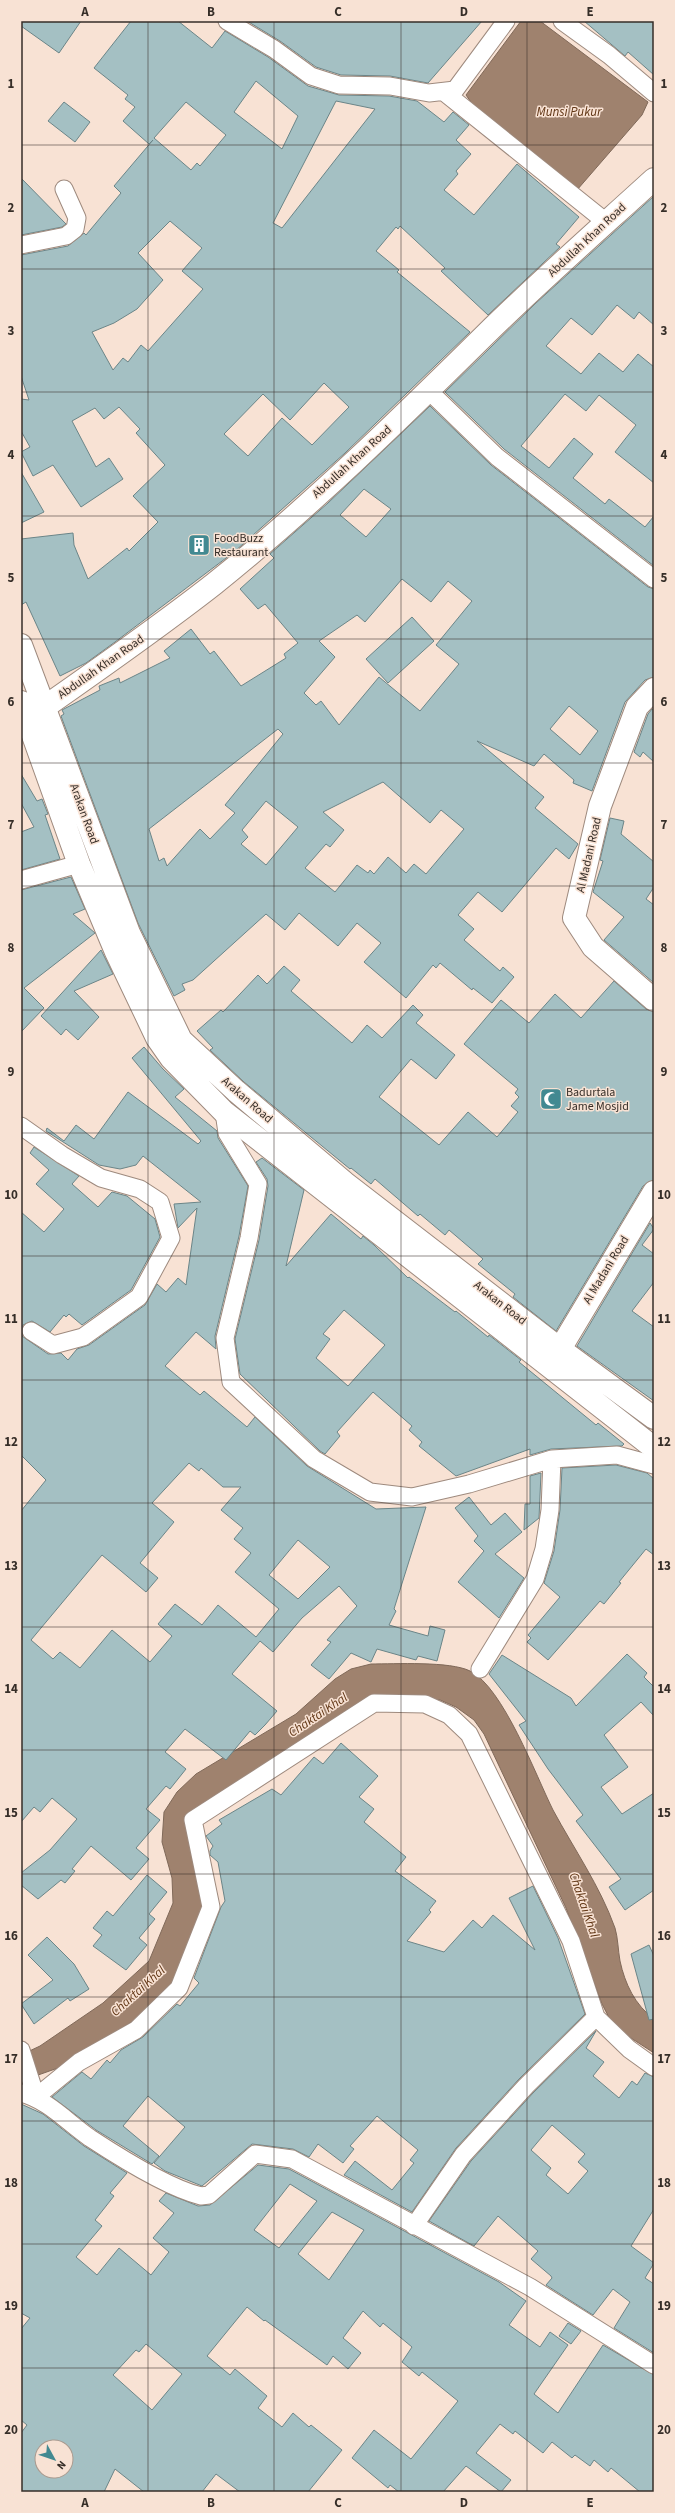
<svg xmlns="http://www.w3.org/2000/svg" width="675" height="2513" viewBox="0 0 675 2513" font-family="'Source Sans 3',sans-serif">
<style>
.water{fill:#9f826e;stroke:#806959}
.building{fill:#a4c0c3;stroke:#6b8588;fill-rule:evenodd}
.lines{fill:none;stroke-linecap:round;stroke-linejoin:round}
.minor-casing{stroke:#9e8a7e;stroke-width:19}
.tertiary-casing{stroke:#9e8a7e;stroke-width:24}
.secondary-casing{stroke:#9e8a7e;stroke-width:24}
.minor{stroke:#fff;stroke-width:17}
.tertiary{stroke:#fff;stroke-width:22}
.secondary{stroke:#fff;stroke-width:22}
.grid{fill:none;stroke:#362e28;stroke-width:1;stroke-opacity:0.55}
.labels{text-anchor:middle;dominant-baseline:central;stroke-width:3;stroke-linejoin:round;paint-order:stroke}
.street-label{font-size:12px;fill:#362e28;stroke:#f8e2d4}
.poi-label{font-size:12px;fill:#362e28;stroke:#f8e2d4;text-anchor:start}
.water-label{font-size:13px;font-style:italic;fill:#613615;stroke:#f8e2d4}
.neatline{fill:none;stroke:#362e28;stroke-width:1.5}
.grid-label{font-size:13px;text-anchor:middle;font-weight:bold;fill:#362e28}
</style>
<rect width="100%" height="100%" fill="#f8e2d4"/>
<path class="water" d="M521 21H540L648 102 642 115 577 190 473 105 466 95Z
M371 1664C395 1664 450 1661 470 1671 503 1687 536 1776 553 1810 574 1849 600 1886 615 1928 618 1938 618 1950 620 1961 625 1984 635 2005 654 2019V2053L614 2027 602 2004 566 1908 484 1734 474 1720 456 1707 440 1700 378 1698 194 1815 203 1907 172 1985 138 2018 58 2068 21 2081V2055L40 2046 103 2003 149 1961 173 1903 172 1878 162 1842 164 1812 177 1792 196 1774 296 1714 335 1679 351 1669Z"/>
<path class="building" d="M21 21H81L59 53 21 26Z
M131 21H178L212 48 225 31 268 57 308 86 339 95 389 96 417 101 444 122 453 112 469 125 456 140 471 154 456 171 458 174 444 190 474 215 517 164 579 217 556 244 560 247 488 315 441 271 445 268 400 226 398 229 396 227 376 251 399 270 397 272 470 332 345 453 234 552 115 642 86 663 60 676 26 602 21 605V539L73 533 74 545 88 579 127 548 129 551 158 522 133 496 165 465 136 433 140 429 119 407 104 419 95 408 72 421 96 467 109 458 123 479 81 507 53 465 33 476 21 452 30 447 21 431V399L29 400 21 376V255L68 246 84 233 86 235 121 193 114 186 153 140 149 144 123 121 135 107 125 99 128 95 94 68ZM256 81 298 116 282 149 234 112ZM336 101 375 109 282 228 273 223ZM186 102 226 135 200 166 197 163 191 170 154 138ZM170 221 202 248 182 271 203 289 148 351 141 345 128 362 123 358 113 370 92 332 114 323 137 309 163 280 138 253ZM324 383 349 407 312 445 282 418 248 456 224 434 263 394 290 420Z
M247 21H482L428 83 390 76 341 75 316 67 280 41Z
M584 21H654V75L628 52 625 56Z
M64 102 90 122 75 142 48 121Z
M21 178 66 224 62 227 21 235Z
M654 196V325L639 312 634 319 617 305 592 335 571 318 546 346 581 374 599 353 623 372 638 354 654 367V483L615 452 636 425 599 395 586 411 565 394 521 446 549 468 574 438 593 454 573 478 605 504 609 499 645 527 654 516V566L504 449 445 392 536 303Z
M430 406 491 465 648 587 654 589V677L645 680 625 702 592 791 573 783 574 780 544 754 534 766 477 741 544 797 535 808 578 844 569 859 556 848 502 912 478 892 458 915 474 929 464 940 500 971 503 967 514 977 492 1003 473 988 472 990 440 963 436 968 433 965 406 998 364 962 381 943 357 923 338 946 299 913 285 930 266 914 193 980 182 984 185 990 174 996 138 923 61 716 64 714 62 710 100 690 99 686 119 678 120 683 170 658 164 651 191 629 210 654 214 651 241 686 286 658 284 654 298 643 265 604 258 609 240 589 274 558 270 554 328 503ZM364 489 391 509 366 537 340 515ZM402 579 431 602 448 581 472 601 436 645 459 664 420 711 379 677 339 725 321 701 316 705 304 693 335 657 319 641 357 615 365 622ZM569 706 598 731 580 755 550 729ZM278 729 283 734 225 805 235 813 210 839 200 829 167 866 164 858 159 861 149 829ZM383 782 430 823 441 810 464 829 426 874 414 864 406 873 388 857 374 874 370 870 368 873 357 865 335 892 305 868 326 844 330 847 344 830 323 812ZM266 801 298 827 266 865 241 844 248 837 242 830Z
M21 472 44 512 21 523Z
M412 617 434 641 388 683 366 659Z
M652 709 654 710V762L643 752 640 757 634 752 648 714Z
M21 774 37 801 42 799 48 814 45 815 60 859 21 870V832L34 827 21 803Z
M610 818 624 821 621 834 654 862V887L646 899 654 905V983L604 940 624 917 593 892 603 861 600 860Z
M71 877 85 909 73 914 95 933 24 988 44 1008 21 1032V890Z
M101 950 113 974 74 991 99 1017 78 1040 66 1029 61 1035 41 1016Z
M284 966 300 980 291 991 352 1043 367 1025 382 1038 413 1005 423 1015 416 1023 455 1055 436 1079 411 1059 379 1097 439 1145 468 1112 497 1137 518 1112 511 1106 519 1097 515 1093 518 1089 464 1044 501 1000 529 1023 555 994 581 1018 614 981 646 1009 654 1012V1180L643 1186 556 1331 513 1297 515 1294 478 1264 483 1259 449 1230 445 1235 420 1214 418 1216 375 1179 371 1184 351 1168 350 1169 244 1082 210 1050 213 1048 197 1031 221 1010 223 1012 258 975 267 984Z
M144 1047 163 1069 184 1089 175 1097 217 1131 218 1138 248 1186 239 1236 215 1336 216 1349 196 1332 165 1366 200 1395 204 1391 247 1427 255 1417 307 1466 376 1509 426 1507 394 1609 396 1611 389 1625 428 1636 430 1626 445 1630 437 1661 418 1656 416 1660 377 1649 371 1662 351 1653 329 1679 311 1665 331 1642 327 1640 357 1606 339 1586 302 1618 273 1652 260 1641 232 1674 277 1711 265 1725 255 1735 250 1731 226 1760 185 1729 165 1752 186 1769 170 1789 166 1786 146 1809 160 1820 136 1848 149 1859 131 1880 91 1846 72 1869 75 1871 65 1883 61 1880 38 1899 21 1885V1873L50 1850 77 1819 52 1798 40 1812 34 1807 21 1822V1511L46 1480 21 1455V1212L44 1232 64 1209 36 1184 49 1170 30 1153 34 1147 79 1176 72 1184 98 1207 112 1192 127 1196 155 1219 160 1237 131 1290 82 1325 69 1314 66 1317 64 1315 50 1332 32 1321 23 1325 22 1336 48 1354 61 1353 68 1360 77 1349 89 1345 145 1305 157 1284 166 1292 178 1278 186 1285 197 1208 178 1228 174 1204 201 1202 143 1156 136 1165 120 1169 99 1165 46 1131 47 1128 64 1141 76 1125 94 1139 128 1092 198 1144 201 1141 132 1058ZM189 1463 199 1471 201 1468 223 1487H241L221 1510 243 1528 234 1539 251 1553 235 1572 279 1609 256 1637 218 1605 202 1625 175 1604 158 1624 172 1636 150 1662 112 1630 80 1668 60 1652 53 1659 31 1640 102 1555 146 1592 158 1578 140 1563 174 1522 152 1503ZM298 1540 330 1567 298 1599 269 1575Z
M262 1158 304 1190 286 1266 331 1214 361 1239 363 1236 374 1245 408 1278 409 1277 455 1312 456 1311 488 1337 489 1335 521 1360 519 1362 596 1425 598 1423 624 1444 622 1446 551 1449 530 1455V1449L456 1476 419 1446 422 1442 409 1430 412 1426 373 1392 337 1432 340 1436 325 1454 320 1451 240 1374 235 1339 259 1240 268 1186 267 1179 256 1162ZM344 1310 385 1345 348 1386 316 1358 330 1339 323 1334Z
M650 1223 654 1229 642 1245 654 1254V1282L632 1311 654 1327V1401L577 1346Z
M616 1465 647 1473 654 1479V1555L646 1549 619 1582 621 1583 604 1604 600 1601 548 1660 527 1642 531 1638 528 1635 560 1597 544 1583 554 1551 560 1510 562 1468Z
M541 1473 539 1518 524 1530 525 1504H530V1476Z
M469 1497 491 1525 505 1513 522 1532 495 1554 524 1578 499 1618 458 1582 484 1551 474 1541 478 1536 455 1508Z
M627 1654 647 1673 644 1677 654 1687V1716L641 1702 604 1735 628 1767 601 1787 622 1814 654 1793V1890L625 1910 609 1887 621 1879 576 1821 583 1815 548 1769 519 1725 526 1721 489 1674 502 1655 571 1698 576 1706Z
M341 1743 378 1776 359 1797 374 1809 364 1822 406 1857 395 1871 436 1901 429 1910 431 1912 407 1941 444 1952 473 1920 482 1928 493 1915 535 1950 509 1898 533 1886 558 1938 585 2014 519 2079 456 2148 412 2212 344 2175 355 2161 392 2190 414 2163 410 2160 418 2150 377 2116 350 2146 354 2149 343 2163 318 2144 309 2157 293 2149 252 2144 202 2186 165 2171 154 2163 185 2127 148 2096 123 2126 159 2156 152 2164 96 2130 52 2097 82 2072 91 2079 107 2060 110 2063 121 2050 143 2037 177 2004 180 2006 199 1983 194 1978 221 1907 225 1901 218 1862 210 1855V1851L213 1846 206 1836 222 1824 219 1820 272 1789 281 1795 314 1757 323 1764Z
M147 1875 167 1892 149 1914 155 1919 139 1938 147 1945 126 1970 93 1946 102 1935 93 1928 107 1911 113 1916Z
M47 1937 74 1964 89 1989 70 2001 68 1998 34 2024 21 2004 53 1980 28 1955Z
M649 1945 654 1956V2019L649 2020 631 1954Z
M596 2031 586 2048 604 2062 593 2076 619 2098 632 2081 637 2085 645 2073 654 2077V2209L631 2246 654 2263 645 2278 654 2284V2353L614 2328 630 2302 613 2289 593 2315 546 2285 552 2278 551 2276 531 2259 538 2251 498 2216 474 2246 429 2221 471 2161 533 2093ZM552 2125 585 2154 578 2162 588 2171 568 2194 546 2175 551 2168 531 2150Z
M21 2104 43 2114 84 2146 127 2173 110 2193 114 2196 95 2220 102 2226 76 2257 97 2275 119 2248 151 2275 169 2252 153 2238 174 2213 159 2201 166 2193 198 2206 210 2205 258 2165 289 2169 499 2282 526 2301 509 2325 540 2347 550 2332 568 2345 534 2394 558 2413 603 2345 654 2375V2492H640L611 2468 608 2472 594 2460 590 2466 575 2455 572 2458 552 2442 543 2453 515 2431 513 2434 500 2424 476 2453 511 2480 501 2492 466 2466 443 2492H399L390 2485 388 2488 352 2458 374 2430 411 2459 458 2401 422 2372 419 2376 402 2362 412 2347 383 2323 380 2327 363 2311 343 2338 361 2353 348 2369 333 2356 327 2365 265 2320 264 2321 247 2307 207 2356 230 2375 235 2369 267 2396 258 2408 282 2427 293 2413 309 2427 311 2425 342 2450 308 2492H240L216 2474 202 2492H144L115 2469 104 2492H21V2433L27 2425 21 2420V2329L30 2318 21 2313ZM290 2184 317 2201 279 2248 254 2230ZM332 2212 364 2230 329 2280 298 2254ZM146 2344 182 2374 152 2410 113 2375 136 2350 139 2352ZM42 2447H66V2471H42Z
M568 2323 581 2331 571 2344 559 2336Z"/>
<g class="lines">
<g class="minor-casing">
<path id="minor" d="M227 21 274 49 311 76 339 85 390 86 429 93 455 90 506 21
M562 21 609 55 654 93
M444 92 606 222
M21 245 66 236 75 229 77 218 64 189
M429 391 497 457 654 579
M21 880 79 864
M224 1112 227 1133 258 1184 249 1238 225 1338 231 1382 314 1459 370 1492 412 1497 469 1484 552 1459 617 1455 654 1465
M21 1126 62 1155 101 1178 140 1189 160 1202 171 1238 139 1297 83 1337 53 1345 31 1331
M480 1669 535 1579 544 1549 550 1510 552 1459
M21 2050 36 2097
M21 2093C48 2100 67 2122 90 2138 119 2157 168 2188 201 2196L209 2195 255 2154 292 2159 530 2287 654 2365
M36 2097 79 2062 136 2030 179 1988 211 1907 193 1820 374 1703 425 1704 449 1715 469 1734 571 1941 596 2017 629 2049 654 2067
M414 2226 463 2155 526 2086 596 2017"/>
</g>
<g class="tertiary-casing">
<path id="tertiary" d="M654 689 637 707 600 806 574 918 593 947 654 1000
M29 718C92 674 154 631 214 584 310 507 399 420 486 334 541 280 598 230 654 179
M560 1349 654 1192"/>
</g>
<g class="secondary-casing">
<path id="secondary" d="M21 645 129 933 181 1040 236 1091 345 1183 560 1349 654 1418
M21 702 79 864 116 952 157 1038 171 1058 224 1112 654 1448"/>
</g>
<use href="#minor" class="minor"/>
<use href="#tertiary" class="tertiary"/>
<use href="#secondary" class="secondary"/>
</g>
<path class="grid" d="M148 21V2492M274 21V2492M401 21V2492M527 21V2492M21 145H654M21 269H654M21 392H654M21 516H654M21 639H654M21 763H654M21 886H654M21 1010H654M21 1133H654M21 1256H654M21 1380H654M21 1503H654M21 1627H654M21 1750H654M21 1874H654M21 1997H654M21 2121H654M21 2244H654M21 2368H654"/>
<defs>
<g id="building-square" transform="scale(1.15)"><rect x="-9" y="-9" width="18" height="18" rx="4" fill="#428991" stroke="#f8e2d4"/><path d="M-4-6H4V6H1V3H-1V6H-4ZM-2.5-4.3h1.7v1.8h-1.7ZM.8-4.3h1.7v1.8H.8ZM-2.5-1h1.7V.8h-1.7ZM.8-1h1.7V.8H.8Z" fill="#fff"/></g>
<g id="mosque-square" transform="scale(1.15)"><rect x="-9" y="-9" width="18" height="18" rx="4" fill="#428991" stroke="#f8e2d4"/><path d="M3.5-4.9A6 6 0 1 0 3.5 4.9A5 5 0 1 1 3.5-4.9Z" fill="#fff"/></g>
</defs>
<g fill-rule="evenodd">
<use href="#building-square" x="199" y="545"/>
<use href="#mosque-square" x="551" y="1099"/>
</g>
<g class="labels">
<g class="street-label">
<text transform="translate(587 240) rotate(-43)">Abdullah Khan Road</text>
<text transform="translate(352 462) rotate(-42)">Abdullah Khan Road</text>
<text transform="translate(101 667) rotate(-35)">Abdullah Khan Road</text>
<text transform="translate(84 814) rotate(70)">Arakan Road</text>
<text transform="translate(589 855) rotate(-77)">Al Madani Road</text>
<text transform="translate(247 1100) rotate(41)">Arakan Road</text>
<text transform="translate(606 1270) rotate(-59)">Al Madani Road</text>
<text transform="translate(500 1303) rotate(38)">Arakan Road</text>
</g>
<g class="poi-label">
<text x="214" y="538">FoodBuzz<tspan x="214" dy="14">Restaurant</tspan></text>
<text x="566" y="1092">Badurtala<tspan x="566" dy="14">Jame Mosjid</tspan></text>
</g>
<g class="water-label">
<text x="569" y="112">Munsi Pukur</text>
<text transform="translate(318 1715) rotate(-34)">Chaktai Khal</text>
<text transform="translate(584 1905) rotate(71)">Chaktai Khal</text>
<text transform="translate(138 1991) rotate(-42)">Chaktai Khal</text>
</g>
</g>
<rect width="675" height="2513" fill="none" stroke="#f8e2d4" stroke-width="44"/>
<g transform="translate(54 2459) rotate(130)"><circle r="19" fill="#f8e2d4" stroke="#aa9a8f"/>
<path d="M0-3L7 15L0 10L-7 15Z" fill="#428991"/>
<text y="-6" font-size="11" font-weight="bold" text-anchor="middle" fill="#362e28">N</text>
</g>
<rect x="22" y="22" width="631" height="2469" class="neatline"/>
<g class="grid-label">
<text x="85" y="16">A</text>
<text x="211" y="16">B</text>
<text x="338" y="16">C</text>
<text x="464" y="16">D</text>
<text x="590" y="16">E</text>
<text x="11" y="88">1</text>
<text x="664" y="88">1</text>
<text x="11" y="212">2</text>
<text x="664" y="212">2</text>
<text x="11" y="335">3</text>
<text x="664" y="335">3</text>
<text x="11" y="459">4</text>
<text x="664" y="459">4</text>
<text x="11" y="582">5</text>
<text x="664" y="582">5</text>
<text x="11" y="706">6</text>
<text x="664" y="706">6</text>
<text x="11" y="829">7</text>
<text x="664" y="829">7</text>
<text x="11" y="952">8</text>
<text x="664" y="952">8</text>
<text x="11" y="1076">9</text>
<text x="664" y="1076">9</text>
<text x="11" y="1199">10</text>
<text x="664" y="1199">10</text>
<text x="11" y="1323">11</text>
<text x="664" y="1323">11</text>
<text x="11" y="1446">12</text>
<text x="664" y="1446">12</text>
<text x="11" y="1570">13</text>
<text x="664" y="1570">13</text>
<text x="11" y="1693">14</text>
<text x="664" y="1693">14</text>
<text x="11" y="1817">15</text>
<text x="664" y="1817">15</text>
<text x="11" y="1940">16</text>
<text x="664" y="1940">16</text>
<text x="11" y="2063">17</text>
<text x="664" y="2063">17</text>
<text x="11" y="2187">18</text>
<text x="664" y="2187">18</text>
<text x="11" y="2310">19</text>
<text x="664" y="2310">19</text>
<text x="11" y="2434">20</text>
<text x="664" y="2434">20</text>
<text x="85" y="2507">A</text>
<text x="211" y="2507">B</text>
<text x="338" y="2507">C</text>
<text x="464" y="2507">D</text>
<text x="590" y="2507">E</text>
</g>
</svg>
